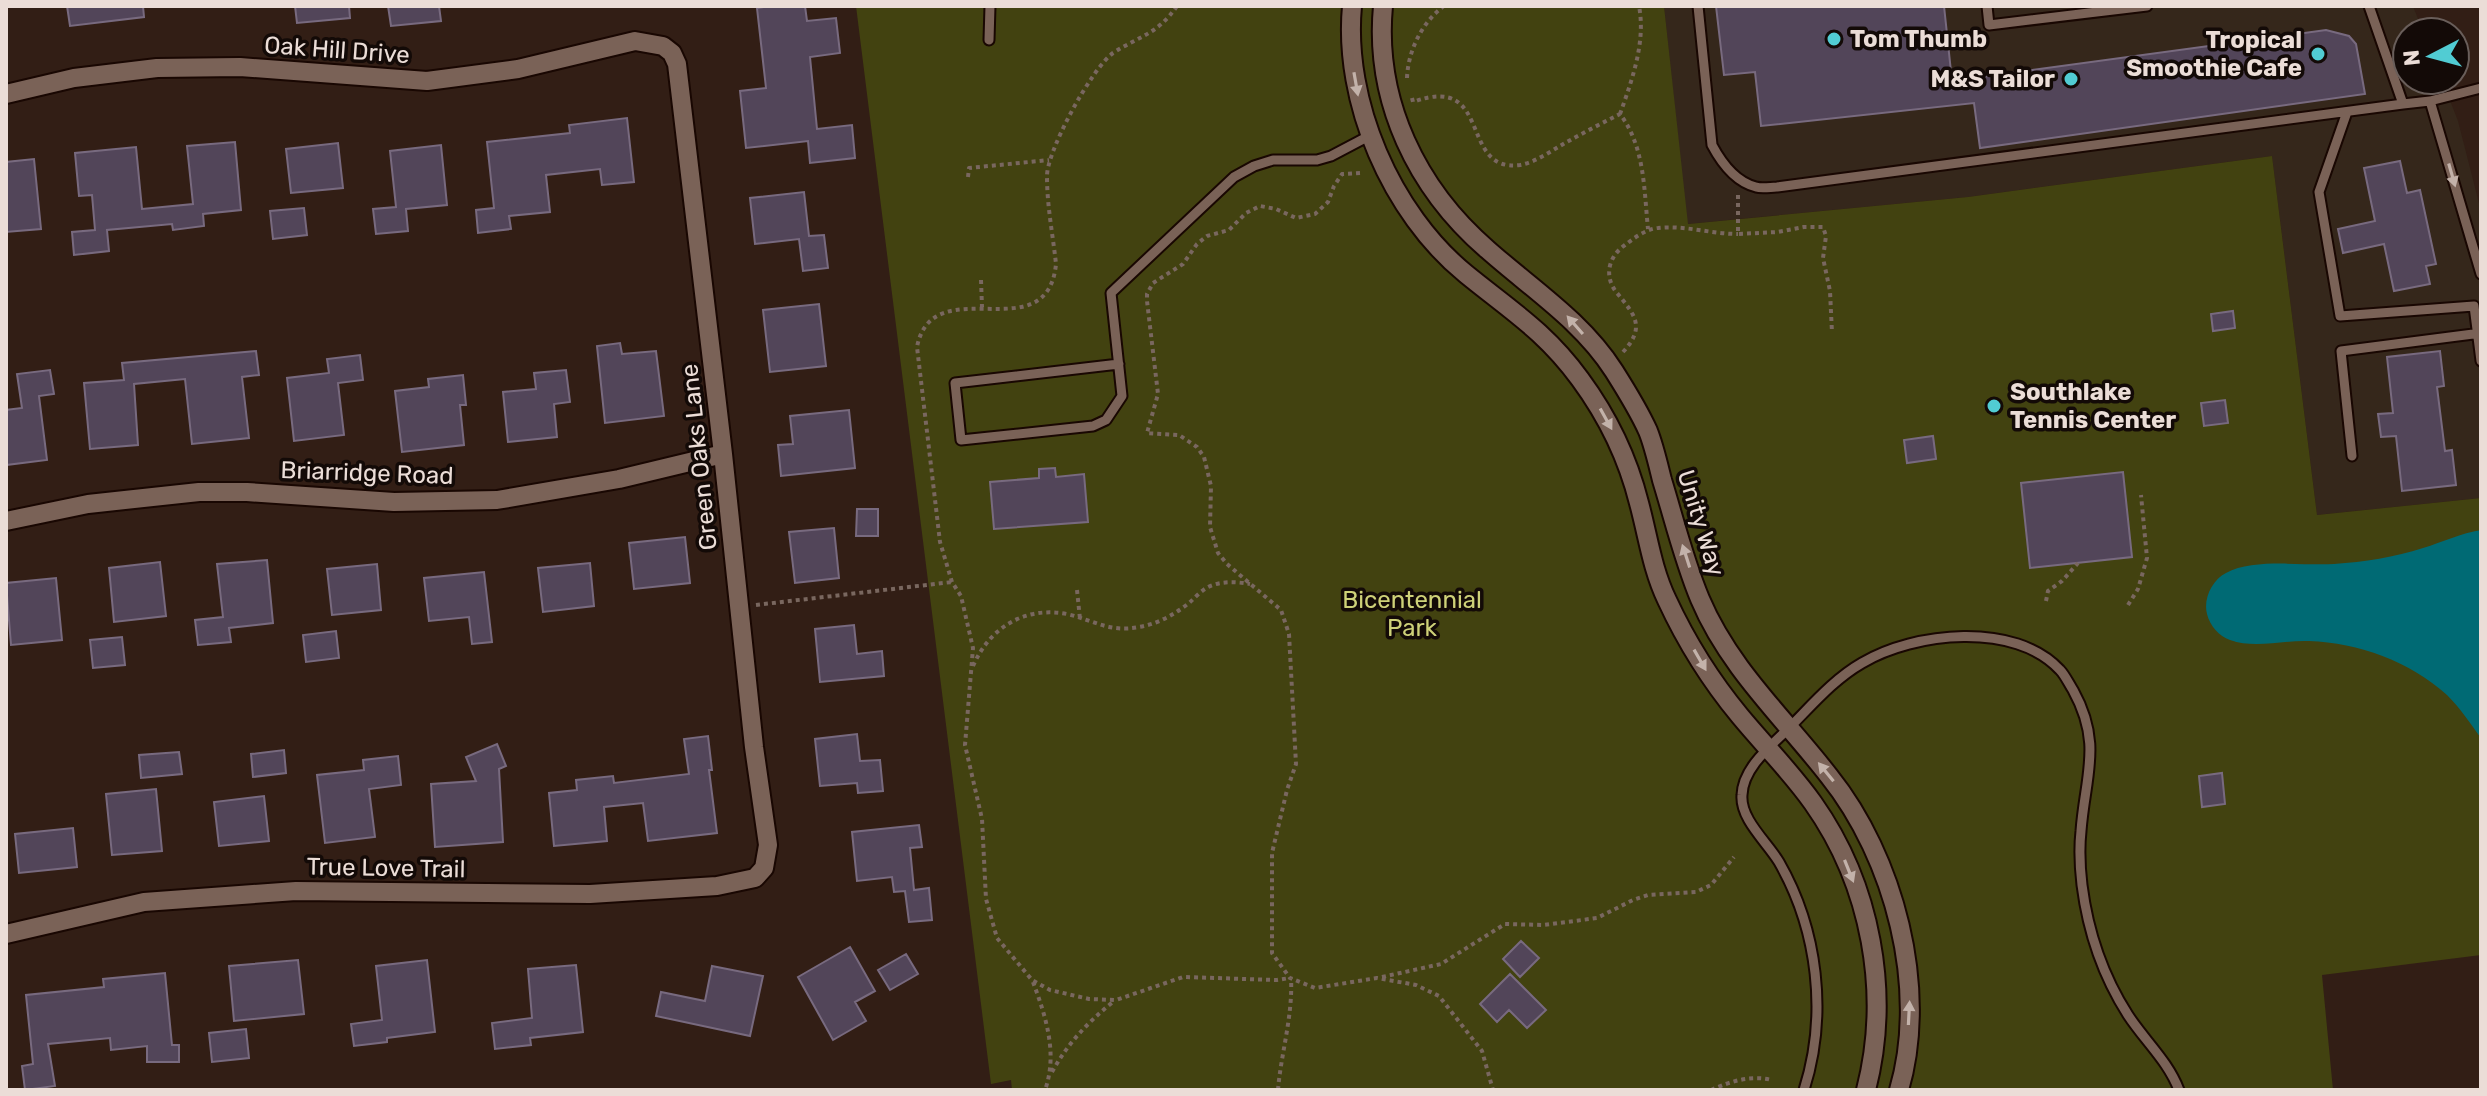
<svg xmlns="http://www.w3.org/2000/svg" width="2487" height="1096" viewBox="0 0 2487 1096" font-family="Rubik,sans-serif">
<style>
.commercial{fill:#35271b}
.green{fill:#424210}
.water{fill:#006a74}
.building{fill:#524559;stroke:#786a7f;stroke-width:2}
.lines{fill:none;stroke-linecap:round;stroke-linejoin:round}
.lane-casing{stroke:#190702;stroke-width:13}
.street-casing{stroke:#190702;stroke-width:22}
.path{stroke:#79675f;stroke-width:4;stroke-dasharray:4 4;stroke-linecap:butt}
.lane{stroke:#7a6257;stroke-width:9}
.street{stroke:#7a6257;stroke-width:18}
.oneway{fill:#c3b2aa}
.poi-dot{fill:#51ccd3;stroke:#130a07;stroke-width:3}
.labels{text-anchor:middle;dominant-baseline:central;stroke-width:7;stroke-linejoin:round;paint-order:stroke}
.poi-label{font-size:24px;font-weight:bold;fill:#ebddd7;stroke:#130a07;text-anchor:start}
.street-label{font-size:24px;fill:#ebddd7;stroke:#130a07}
.park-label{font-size:24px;fill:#ced178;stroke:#130a07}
</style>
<rect width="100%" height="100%" fill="#321e15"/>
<path class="commercial" d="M1664 6H2413L2423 32H2407V80H2442L2458 121 2481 211V498L2317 515 2272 156 1968 197 1687 224Z"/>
<path class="green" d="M856 6H1664L1688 224 1968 197 2272 156 2317 515 2481 498V955L2322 975 2333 1090H1012L1011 1080 991 1084Z"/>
<path class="water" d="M2481 530V738C2470 723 2460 708 2447 695 2409 661 2359 643 2309 641 2283 640 2255 649 2230 640 2219 636 2210 626 2207 614 2203 599 2212 580 2226 573 2254 558 2303 566 2334 564 2364 562 2395 557 2423 548 2443 542 2461 533 2481 530Z"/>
<path class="building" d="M67 6H143L144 17 70 26Z
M295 6H349L350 18 297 23Z
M388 6H439L441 21 391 26Z
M771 6H805L807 21 836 18 840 53 810 57 817 129 852 125 855 158 810 163 808 141 746 148 740 91 766 88 757 8Z
M1716 6H1944L1952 81 2326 30 2349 36 2356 44 2365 94 1980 148 1974 103 1761 126 1755 72 1724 75Z
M627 118 634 182 602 185 600 169 546 175 550 212 509 216 511 229 478 233 476 210 494 208 487 142 570 133 569 125Z
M235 142 241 210 203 214 204 226 173 230 172 224 107 230 109 251 74 255 72 232 95 230 92 195 79 196 75 153 136 147 142 209 193 204 187 146Z
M338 143 343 188 291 193 286 149Z
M441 145 447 205 406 209 408 231 376 234 373 209 396 207 390 151Z
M34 159 41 229 6 232V162Z
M2400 161 2407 193 2420 190 2436 264 2426 266 2430 284 2394 291 2384 244 2343 253 2338 229 2375 221 2364 168Z
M804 192 809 236 824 235 828 268 803 271 799 239 755 244 750 198Z
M304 208 307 235 273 239 270 211Z
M819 304 826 366 770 372 763 310Z
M2233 311 2235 328 2213 331 2211 314Z
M620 343 622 354 656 351 664 416 605 423 597 346Z
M256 351 259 375 242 377 249 438 192 444 185 379 134 384 138 445 90 449 84 383 124 380 122 363Z
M2440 351 2444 386 2437 387 2445 451 2452 450 2456 485 2402 491 2396 436 2381 437 2378 414 2393 413 2387 357Z
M360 355 363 380 338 383 344 435 294 441 287 378 329 373 327 359Z
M50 370 54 394 39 396 47 460 6 465V410L22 408 17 374Z
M566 370 570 402 554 404 557 437 508 442 503 392 536 389 534 373Z
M463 375 466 405H460L464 445 402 452 395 391 429 387 428 379Z
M2225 400 2228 423 2204 426 2201 403Z
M849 410 855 468 781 476 778 445 793 444 790 416Z
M1933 436 1936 459 1907 463 1904 440Z
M1055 468 1056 477 1084 474 1088 522 994 529 990 482 1039 478V469Z
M2123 472 2132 557 2030 568 2021 483Z
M857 509H878V536H856Z
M834 528 839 578 795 583 789 532Z
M685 537 690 583 634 589 629 543Z
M267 560 273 623 229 628 231 642 198 645 195 620 223 617 217 564Z
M160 562 166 616 114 622 109 568Z
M590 563 594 606 543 612 538 568Z
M377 564 381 610 332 615 327 569Z
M484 572 492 642 472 644 469 617 429 621 424 578Z
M56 578 62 640 11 645 6 583Z
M854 625 857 654 882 651 884 676 820 682 815 629Z
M336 631 339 658 306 662 303 635Z
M122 637 125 665 93 668 90 640Z
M857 734 860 761 880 760 883 791 858 793 857 783 820 786 815 739Z
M708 736 712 770H709L717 833 648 841 643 803 604 807 607 841 554 846 549 793 577 790 576 780 613 776 614 783 689 774 684 739Z
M497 744 506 766 499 769 503 842 435 847 431 784 476 781 466 757Z
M284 750 286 773 253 777 251 754Z
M179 752 182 774 141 778 139 755Z
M398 756 401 785 369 789 375 837 325 843 317 775 364 770 363 760Z
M2222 773 2225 804 2202 807 2199 776Z
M156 789 162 851 112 855 106 794Z
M264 796 269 841 219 846 214 802Z
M919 825 922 847 910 848 914 890 929 888 932 920 909 922 905 891 894 892 892 877 857 881 852 832Z
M73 828 77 867 19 873 15 834Z
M1521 941 1539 958 1520 977 1503 959Z
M850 947 875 991 855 1002 866 1021 833 1040 798 977Z
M906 954 918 974 890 990 878 970Z
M298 960 304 1014 234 1021 229 966Z
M427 960 435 1032 387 1038V1042L354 1046 351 1024 382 1020 376 966Z
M576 965 583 1032 530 1038 531 1045 495 1049 492 1023 532 1018 528 969Z
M712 966 763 976 750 1036 656 1016 661 992 705 1001Z
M165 973 172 1045H179V1062H147V1046L111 1050 110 1038 48 1044 55 1086 25 1090 22 1066 33 1064 26 995 104 987 103 979Z
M1510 974 1546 1010 1527 1028 1509 1010 1497 1022 1480 1004Z
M246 1029 249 1058 212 1062 209 1033Z"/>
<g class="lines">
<g class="lane-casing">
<path id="lane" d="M1698 6 1712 145C1721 162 1736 182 1756 187 1762 189 1771 187 1777 187L2403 104 2430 101 2481 88
M1987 6 1989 25 2147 6
M2369 6 2403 104
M989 40 990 6
M2430 101 2481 274
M2347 112 2319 192 2340 316 2474 306 2481 361
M1119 364 955 383 961 440 1093 426 1106 420 1122 396 1111 293 1234 177 1254 166 1273 160H1317L1331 156 1369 136
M2352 456 2341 351 2481 333
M1804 1090C1828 1015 1818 930 1779 862 1767 842 1740 819 1742 795 1743 767 1772 745 1790 727 1812 705 1834 679 1862 663 1914 632 2015 621 2060 670 2065 675 2069 684 2073 690 2103 744 2085 776 2081 831 2079 849 2080 868 2082 885 2088 932 2103 976 2128 1015 2145 1041 2168 1061 2179 1090"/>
</g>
<g class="street-casing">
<path id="street" d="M1352 6C1343 101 1391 213 1466 274 1510 310 1545 331 1580 379 1608 417 1628 459 1639 503 1648 536 1652 569 1667 600 1686 641 1711 681 1740 716 1764 745 1791 772 1813 803 1871 885 1891 993 1866 1090
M1383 6C1374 101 1417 189 1488 250 1532 289 1582 321 1614 371 1626 390 1639 411 1648 431 1654 446 1658 464 1662 480 1674 519 1684 561 1700 599 1729 668 1784 718 1829 776 1894 857 1929 988 1899 1090
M6 94 74 78 157 68 240 67 427 81 518 69 635 41 663 46 672 53 677 64 723 454 754 747 768 845 764 868 755 878 717 886 590 894 296 891 144 902 6 934
M6 521 88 504 199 492H247L394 502 497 500 619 479 723 454"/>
</g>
<path class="path" d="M1177 6C1157 35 1139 36 1113 53 1092 68 1046 152 1047 177 1047 206 1053 236 1056 264 1047 353 933 267 917 347L940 542 952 582 961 596 973 648 965 745 982 819 986 899 997 938 1032 980 1050 990 1089 999 1116 1000 1183 977 1277 980 1290 978
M1407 78C1408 51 1422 22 1444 6
M1412 98 1413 102C1494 72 1458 173 1520 165 1536 162 1551 151 1565 143 1583 133 1602 123 1620 114 1645 147 1644 190 1648 229
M1620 114C1632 80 1646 42 1639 6
M1360 173 1342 174 1334 186 1328 202 1315 214 1296 218 1276 209 1260 206 1246 213 1229 230 1207 236 1197 244 1183 264 1153 283 1147 294V301L1158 394 1147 433 1179 435 1197 447 1204 457 1211 486 1210 527 1218 553 1227 564 1281 610 1289 634 1296 764 1287 790 1272 853V953L1290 978 1315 988 1377 978 1416 985 1439 996 1482 1051 1493 1090
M968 177 969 168 1049 160
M1738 195V234L1778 232 1804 227H1823L1826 236 1823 258 1830 291 1832 333
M981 280 982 307
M1623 352C1646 327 1635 315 1617 293 1603 276 1609 256 1625 245 1634 238 1646 229 1658 228 1685 225 1711 234 1738 234
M1077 590 1080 619
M2046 601 2048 591 2062 581 2078 563
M756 605 952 582
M2128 605 2138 589 2147 558 2141 495
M973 666C990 627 1025 606 1067 614 1093 620 1110 633 1139 627 1157 624 1174 615 1189 603 1196 597 1203 588 1213 585 1225 581 1238 582 1250 584
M1382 977 1441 964 1505 924 1544 925 1597 918 1633 900 1648 895 1696 892 1711 885 1734 857
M1033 982C1046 1017 1058 1054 1045 1090
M1052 1072C1068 1043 1088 1022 1114 1001
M1278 1090C1281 1053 1293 1016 1291 978
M1711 1090C1731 1081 1751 1075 1772 1080"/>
<use href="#lane" class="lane"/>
<use href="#street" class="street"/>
</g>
<defs><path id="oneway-solid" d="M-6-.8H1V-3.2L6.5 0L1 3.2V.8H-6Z" transform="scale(2)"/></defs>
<g class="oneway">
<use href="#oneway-solid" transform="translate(1356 84) rotate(80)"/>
<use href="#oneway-solid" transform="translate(2452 175) rotate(74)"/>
<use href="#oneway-solid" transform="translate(1575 325) rotate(-131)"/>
<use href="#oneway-solid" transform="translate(1606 419) rotate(61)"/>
<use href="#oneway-solid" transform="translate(1686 556) rotate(-108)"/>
<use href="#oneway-solid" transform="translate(1700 660) rotate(60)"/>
<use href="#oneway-solid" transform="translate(1826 772) rotate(-129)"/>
<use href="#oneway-solid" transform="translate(1849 871) rotate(68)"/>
<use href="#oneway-solid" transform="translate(1909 1013) rotate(-87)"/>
</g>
<g class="poi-dot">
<circle cx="1834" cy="39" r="8"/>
<circle cx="2318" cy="54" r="8"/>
<circle cx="2071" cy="79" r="8"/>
<circle cx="1994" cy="406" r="8"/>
</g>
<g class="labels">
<g class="poi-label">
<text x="1850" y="39">Tom Thumb</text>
<text x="2302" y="40" text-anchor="end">Tropical<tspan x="2302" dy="28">Smoothie Cafe</tspan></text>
<text x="2055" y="79" text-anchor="end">M&amp;S Tailor</text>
<text x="2010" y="392">Southlake<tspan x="2010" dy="28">Tennis Center</tspan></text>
</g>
<g class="street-label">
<text transform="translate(337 50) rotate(4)">Oak Hill Drive</text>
<text transform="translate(699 457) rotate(-96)">Green Oaks Lane</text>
<text transform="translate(367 473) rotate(2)">Briarridge Road</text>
<text transform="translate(1701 523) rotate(73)">Unity Way</text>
<text transform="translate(386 868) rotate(1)">True Love Trail</text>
</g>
<g class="park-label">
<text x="1412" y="600">Bicentennial<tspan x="1412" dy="28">Park</tspan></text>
</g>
</g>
<rect width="2487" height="1096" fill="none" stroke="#ebddd7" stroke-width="16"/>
<g transform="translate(2431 56) rotate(264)"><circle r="38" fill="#130a07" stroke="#695e5a" stroke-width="2"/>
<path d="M0-6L14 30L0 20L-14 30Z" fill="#51ccd3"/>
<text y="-12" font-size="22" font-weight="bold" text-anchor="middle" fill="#ebddd7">N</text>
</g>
</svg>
